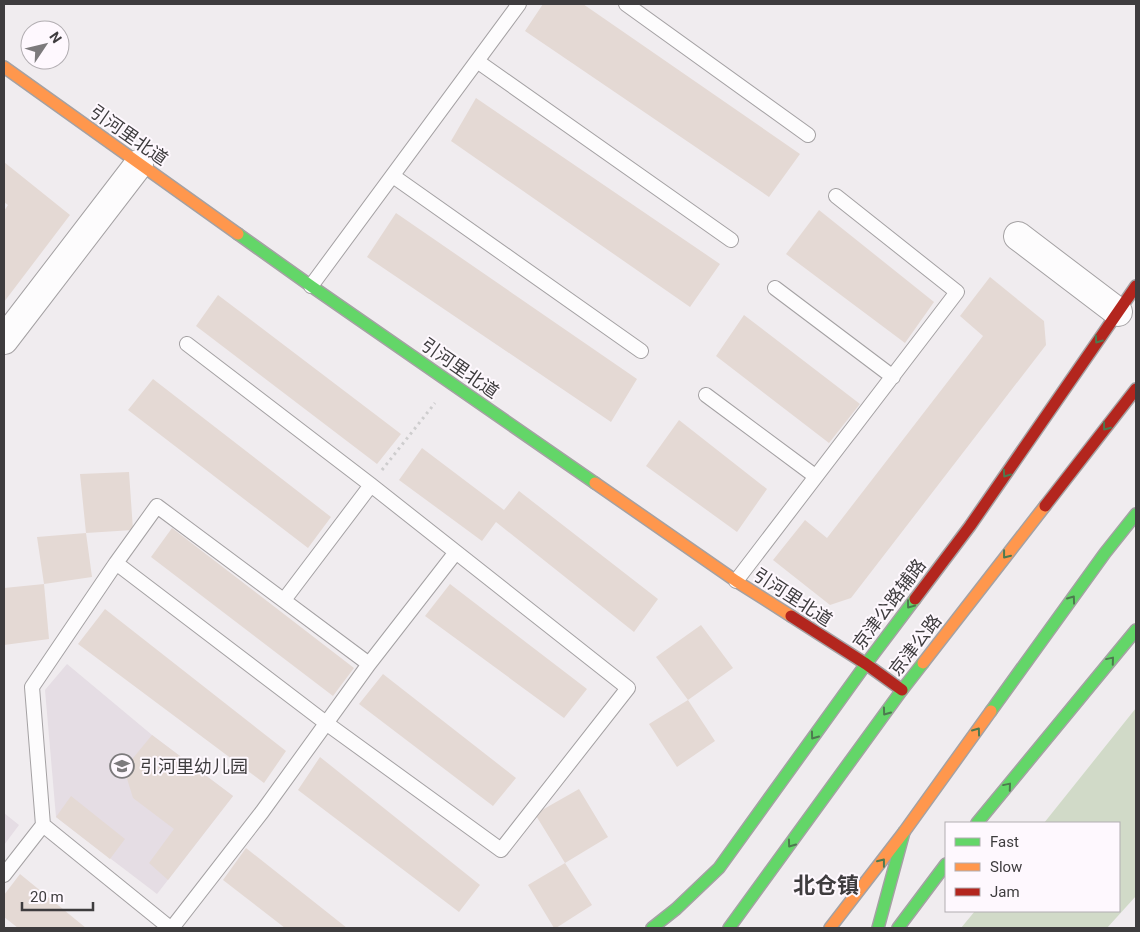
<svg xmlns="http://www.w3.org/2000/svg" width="1140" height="932" viewBox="0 0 1140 932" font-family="Roboto,'Noto Sans SC',sans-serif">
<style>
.built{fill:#e5dde4}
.green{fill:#d1dac8}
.building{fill:#e4d9d4}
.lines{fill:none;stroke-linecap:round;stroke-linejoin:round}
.lane-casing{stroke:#a4a1a3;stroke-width:16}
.street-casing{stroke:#a4a1a3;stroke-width:30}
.fast-casing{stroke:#a4a1a3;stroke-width:14}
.slow-casing{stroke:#a4a1a3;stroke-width:14}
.jam-casing{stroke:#a4a1a3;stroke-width:14}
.path{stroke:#cecdce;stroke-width:3;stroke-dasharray:2.5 4;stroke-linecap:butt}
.lane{stroke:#fdfcfd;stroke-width:14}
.street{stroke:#fdfcfd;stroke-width:28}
.fast{stroke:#63d668;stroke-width:11}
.slow{stroke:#ff974d;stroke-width:11}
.jam{stroke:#b3261e;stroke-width:11}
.oneway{stroke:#4d7a4f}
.labels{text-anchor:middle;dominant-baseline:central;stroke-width:4;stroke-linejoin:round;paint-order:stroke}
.street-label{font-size:18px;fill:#3e3c3e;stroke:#fef8fe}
.poi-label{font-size:18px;fill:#3e3c3e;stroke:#fef8fe;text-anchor:start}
.district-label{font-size:22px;font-weight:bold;fill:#3e3c3e;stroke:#fef8fe}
</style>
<rect width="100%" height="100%" fill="#f0ecef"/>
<path class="built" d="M67 664 152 735 233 796 157 894 56 817 45 690Z
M4 813 19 825 4 845Z"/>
<path class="green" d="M1136 708V896L1107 928H961L975 911H1119V823H1044Z"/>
<path class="building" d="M543 4H583L800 154 769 197 525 31Z
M476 98 720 264 690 307 451 141Z
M4 162 70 215 4 302V211L8 205 4 202Z
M819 210 934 302 905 343 786 254Z
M396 213 637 379 611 422 367 257Z
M990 277 1044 321 1046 345 851 598 830 605 773 560 805 520 827 538 983 336 960 316Z
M218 295 401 434 377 464 196 326Z
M744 315 860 404 829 443 716 356Z
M153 379 331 517 308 548 128 410Z
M679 420 767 489 737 532 646 466Z
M422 448 504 510 519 491 658 599 634 632 496 522 482 541 399 480Z
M129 472 133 530 86 533 80 474Z
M172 528 354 668 333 696 151 557Z
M86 533 92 577 44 584 37 537Z
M44 584 49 639 4 645V588Z
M450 584 587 689 564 718 425 616Z
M105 609 286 751 264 783 78 644Z
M701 625 733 668 688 700 656 657Z
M383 674 516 778 493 806 359 704Z
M688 700 715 741 677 767 649 724Z
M152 735 233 796 168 880 149 863 174 829 133 798 124 769Z
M320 757 480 885 459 912 298 790Z
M579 789 608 837 565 863 535 814Z
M71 796 125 839 110 859 56 817Z
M246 848 347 928H285L223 880Z
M565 863 592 905 556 928H554L528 885Z
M20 874 86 928H18L4 917V895Z"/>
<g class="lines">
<g class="lane-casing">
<path id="lane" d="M626 4 808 135
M477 61 731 240
M393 176 641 351
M311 286 519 4
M775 288 893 377
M706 395 815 476
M116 563 326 723 501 850 628 688 371 485 187 344
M736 581 957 292 836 196
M284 600 371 485
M43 825 170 928
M4 875 43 825 32 687 116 563 157 506 369 664
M172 928 262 812 369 664 456 552"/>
</g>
<g class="street-casing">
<path id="street" d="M1018 236 1118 312
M4 340 139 164"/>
</g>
<g class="fast-casing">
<path id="fast" d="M238 234 311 286 595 483
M991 711 1105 553 1136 514
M977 823 1136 630
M652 928 676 909 719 868 866 664 915 599
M729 928 902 690 923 663
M878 928 904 832
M898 928 946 864"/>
</g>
<g class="slow-casing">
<path id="slow" d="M4 67 238 234
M595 483 736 581 791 616
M923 663 1045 506
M830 928 904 832 991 711"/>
</g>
<g class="jam-casing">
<path id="jam" d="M1045 506 1136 389
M915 599 970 526 1136 286
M791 616 866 664 902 690"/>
</g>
<path class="path" d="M382 470 435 403"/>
<use href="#lane" class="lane"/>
<use href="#street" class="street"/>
<use href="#fast" class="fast"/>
<use href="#slow" class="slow"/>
<use href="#jam" class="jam"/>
</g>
<defs><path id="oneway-chevron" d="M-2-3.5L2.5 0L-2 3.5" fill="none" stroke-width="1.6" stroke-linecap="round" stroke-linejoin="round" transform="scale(1.25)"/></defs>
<g class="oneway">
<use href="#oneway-chevron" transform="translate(1098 340) rotate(125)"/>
<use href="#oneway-chevron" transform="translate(1106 427) rotate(128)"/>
<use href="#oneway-chevron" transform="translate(1006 474) rotate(125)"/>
<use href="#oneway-chevron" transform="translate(1006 555) rotate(128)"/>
<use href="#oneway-chevron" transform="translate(1072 599) rotate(-54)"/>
<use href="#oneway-chevron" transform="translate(910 605) rotate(127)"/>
<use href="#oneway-chevron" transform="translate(1111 660) rotate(-50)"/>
<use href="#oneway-chevron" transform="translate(886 712) rotate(126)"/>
<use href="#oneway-chevron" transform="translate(977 731) rotate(-54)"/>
<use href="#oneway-chevron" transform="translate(814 736) rotate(126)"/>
<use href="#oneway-chevron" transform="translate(1008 786) rotate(-50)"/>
<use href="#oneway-chevron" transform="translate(791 844) rotate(126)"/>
<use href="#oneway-chevron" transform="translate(882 862) rotate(-52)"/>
</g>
<defs>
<g id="school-ring" transform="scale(1.25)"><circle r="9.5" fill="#fef8fe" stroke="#7c7a7c" stroke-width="1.5"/><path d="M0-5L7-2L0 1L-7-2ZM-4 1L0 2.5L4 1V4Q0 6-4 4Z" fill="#7c7a7c"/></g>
</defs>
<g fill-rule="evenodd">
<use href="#school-ring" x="122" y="766"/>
</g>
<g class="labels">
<g class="street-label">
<text transform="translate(129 135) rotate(35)">引河里北道</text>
<text transform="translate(460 368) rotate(35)">引河里北道</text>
<text transform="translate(793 597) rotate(33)">引河里北道</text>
<text transform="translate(889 604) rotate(-53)">京津公路辅路</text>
<text transform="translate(915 645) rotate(-52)">京津公路</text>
</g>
<g class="poi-label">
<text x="140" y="766">引河里幼儿园</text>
</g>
<g class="district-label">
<text x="826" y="885">北仓镇</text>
</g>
</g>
<rect width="1140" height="932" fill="none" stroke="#3e3c3e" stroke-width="10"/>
<rect x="945" y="822" width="175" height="90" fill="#fef8fe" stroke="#b1adb1"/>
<rect x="955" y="838" width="25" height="8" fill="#63d668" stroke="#b1adb1"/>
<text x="990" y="847" font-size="15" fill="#3e3c3e">Fast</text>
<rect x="955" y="863" width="25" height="8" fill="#ff974d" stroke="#b1adb1"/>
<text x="990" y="872" font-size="15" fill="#3e3c3e">Slow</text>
<rect x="955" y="888" width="25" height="8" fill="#b3261e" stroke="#b1adb1"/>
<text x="990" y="897" font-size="15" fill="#3e3c3e">Jam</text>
<g transform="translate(45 45) rotate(55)"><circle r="24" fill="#fef8fe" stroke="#b1adb1"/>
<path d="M0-4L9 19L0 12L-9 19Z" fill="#7c7a7c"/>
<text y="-8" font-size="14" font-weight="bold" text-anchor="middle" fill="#3e3c3e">N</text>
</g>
<path d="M22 902v8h71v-8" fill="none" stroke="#3e3c3e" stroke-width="2.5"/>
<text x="30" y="902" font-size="15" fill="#3e3c3e" stroke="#fef8fe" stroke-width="4" paint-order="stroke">20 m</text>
</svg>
